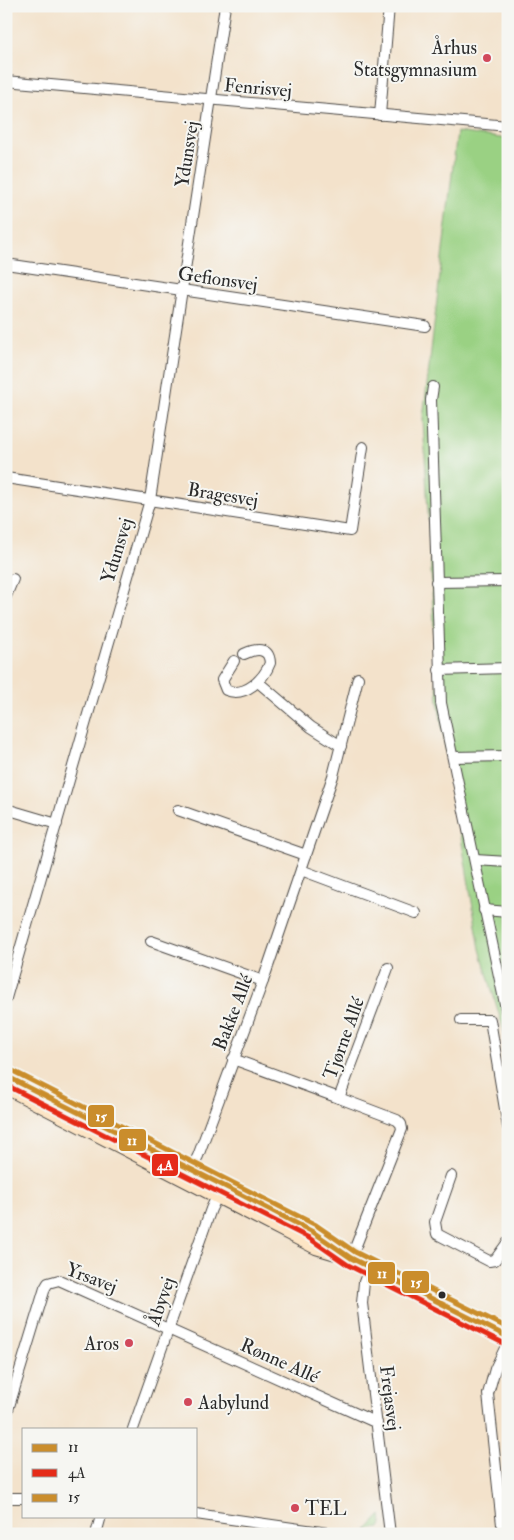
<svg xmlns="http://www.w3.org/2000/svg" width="514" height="1540" font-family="'IM FELL Double Pica',serif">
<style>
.green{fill:#9ad183;stroke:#627e57}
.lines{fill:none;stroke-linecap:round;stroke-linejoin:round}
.street-casing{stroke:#494643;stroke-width:12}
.secondary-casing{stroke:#494643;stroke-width:16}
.street{stroke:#fff;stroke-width:10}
.secondary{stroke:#fde5c5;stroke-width:14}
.bus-1-casing{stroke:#f6f6f2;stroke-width:9}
.bus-2-casing{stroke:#f6f6f2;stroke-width:9}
.bus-3-casing{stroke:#f6f6f2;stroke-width:9}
.bus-1{stroke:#ca8d2c;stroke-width:5}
.bus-2{stroke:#e52b18;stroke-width:5}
.bus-3{stroke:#ca8d2c;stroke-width:5}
.poi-dot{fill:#d1495b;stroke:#f6f6f2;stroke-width:2}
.bus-dot{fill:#2b2b2b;stroke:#f6f6f2;stroke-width:2}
.labels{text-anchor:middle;stroke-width:4;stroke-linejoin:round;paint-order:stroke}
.poi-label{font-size:19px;fill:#2b2b2b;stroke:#f6f6f2;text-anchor:end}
.street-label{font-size:19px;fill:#2b2b2b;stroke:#f6f6f2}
.line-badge{stroke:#f6f6f2;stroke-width:2}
.badge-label{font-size:14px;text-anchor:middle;font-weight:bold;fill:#fff}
</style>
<rect width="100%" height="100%" fill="#f6f6f2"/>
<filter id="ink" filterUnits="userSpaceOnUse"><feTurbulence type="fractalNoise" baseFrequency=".02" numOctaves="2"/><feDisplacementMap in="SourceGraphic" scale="10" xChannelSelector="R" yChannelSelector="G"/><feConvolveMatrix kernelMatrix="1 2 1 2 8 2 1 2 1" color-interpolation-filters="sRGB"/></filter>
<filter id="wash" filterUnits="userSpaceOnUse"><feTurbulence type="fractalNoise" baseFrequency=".0096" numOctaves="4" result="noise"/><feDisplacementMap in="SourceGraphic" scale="20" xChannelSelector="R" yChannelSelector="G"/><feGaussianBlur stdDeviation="1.12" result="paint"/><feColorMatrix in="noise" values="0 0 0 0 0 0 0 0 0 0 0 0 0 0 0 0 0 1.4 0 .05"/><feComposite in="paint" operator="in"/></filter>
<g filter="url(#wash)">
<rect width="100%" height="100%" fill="#f3e2cb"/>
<g class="green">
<path d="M457,132L508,139V1045L480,949L438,702L423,418Z"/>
<path d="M381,1515L382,1524L380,1528L367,1530Z"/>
</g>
</g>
<g filter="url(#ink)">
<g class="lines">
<defs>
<g id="street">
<path d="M6,81L508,126"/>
<path d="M380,115L389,6"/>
<path d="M6,264L425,326"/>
<path d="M433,387L431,400L441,703L508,1018"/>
<path d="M6,478L350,531L363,447"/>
<path d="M436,582L508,581"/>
<path d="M6,596L13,579"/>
<path d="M234,661L222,680L226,690C245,698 264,679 270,663C269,646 255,649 244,654"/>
<path d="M439,670L508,668"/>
<path d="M258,682L311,727L341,746"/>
<path d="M453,757L508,756"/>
<path d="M6,809L57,824"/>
<path d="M178,810L306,855"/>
<path d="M475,860L508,862"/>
<path d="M301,870L416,913"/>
<path d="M484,910L508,912"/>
<path d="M151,941L263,981"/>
<path d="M6,998L150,500L225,6"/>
<path d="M461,1020H490L508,1127"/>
<path d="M233,1059L339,1098L388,968"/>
<path d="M339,1098L397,1120L401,1124L402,1129L351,1258"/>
<path d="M188,1175L198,1156L263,981L333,776L358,678"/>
<path d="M451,1176L435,1222L437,1234L489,1261L495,1260L508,1242"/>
<path d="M370,1267L364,1282L362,1303L390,1534"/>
<path d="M6,1416L45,1288L48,1283L59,1280L377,1423"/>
<path d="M133,1429L211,1209L220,1190"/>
<path d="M6,1498H24"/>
<path d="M196,1514L335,1534"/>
<path d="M96,1534L101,1516"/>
<path d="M503,1534L488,1394L495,1369L508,1342"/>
</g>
<g id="secondary">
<path d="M6,1076L238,1193L313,1232L351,1258L508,1337"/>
<path d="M6,1087L316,1247L336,1253"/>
</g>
</defs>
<use href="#street" class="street-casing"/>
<use href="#secondary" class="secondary-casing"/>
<use href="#street" class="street"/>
<use href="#secondary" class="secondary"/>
<defs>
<path id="bus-1" d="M6,1076L238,1193L313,1232L351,1258L508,1337"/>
<path id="bus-2" d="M6,1085L309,1238L348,1265L505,1344"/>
<path id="bus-3" d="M9,1069L316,1225L355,1252L508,1328"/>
</defs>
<use href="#bus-1" class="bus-1-casing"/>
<use href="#bus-2" class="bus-2-casing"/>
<use href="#bus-3" class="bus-3-casing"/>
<use href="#bus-1" class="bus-1"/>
<use href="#bus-2" class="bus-2"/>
<use href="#bus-3" class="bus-3"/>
</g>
</g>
<g class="poi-dot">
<circle cx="487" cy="58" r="5"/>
<circle cx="129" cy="1343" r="5"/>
<circle cx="188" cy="1402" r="5"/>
<circle cx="295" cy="1508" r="5"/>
</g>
<circle class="bus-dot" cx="442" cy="1295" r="4.5"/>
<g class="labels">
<g class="poi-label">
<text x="477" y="54">Århus<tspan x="477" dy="22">Statsgymnasium</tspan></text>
<text x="119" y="1350">Aros</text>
<text x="198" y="1409" text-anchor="start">Aabylund</text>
<text x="305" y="1515" text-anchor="start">TEL</text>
</g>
<g class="street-label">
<text transform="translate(258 87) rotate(5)" y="7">Fenrisvej</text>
<text transform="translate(186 154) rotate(-81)" y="7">Ydunsvej</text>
<text transform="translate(218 278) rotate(8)" y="7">Gefionsvej</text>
<text transform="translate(223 494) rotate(9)" y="7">Bragesvej</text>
<text transform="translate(116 550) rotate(-73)" y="7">Ydunsvej</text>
<text transform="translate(232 1012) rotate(-69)" y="7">Bakke Allé</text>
<text transform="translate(343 1038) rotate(-70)" y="7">Tjørne Allé</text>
<text transform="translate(92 1277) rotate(21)" y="7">Yrsavej</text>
<text transform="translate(160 1301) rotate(-71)" y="7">Åbyvej</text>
<text transform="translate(280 1360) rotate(24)" y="7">Rønne Allé</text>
<text transform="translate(391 1398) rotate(83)" y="7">Frejasvej</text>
</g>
</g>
<g class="line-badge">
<rect x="87" y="1104" width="28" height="24" rx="5" fill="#ca8d2c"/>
<rect x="118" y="1128" width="29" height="24" rx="5" fill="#ca8d2c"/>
<rect x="151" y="1153" width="28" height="24" rx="5" fill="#e52b18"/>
<rect x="367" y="1261" width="29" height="24" rx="5" fill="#ca8d2c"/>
<rect x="401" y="1270" width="29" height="24" rx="5" fill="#ca8d2c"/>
</g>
<g class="badge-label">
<text x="101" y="1121">15</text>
<text x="132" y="1145">11</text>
<text x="165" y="1170">4A</text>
<text x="382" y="1278">11</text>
<text x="416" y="1287">15</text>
</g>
<rect width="514" height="1540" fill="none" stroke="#f6f6f2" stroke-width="25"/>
<rect x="22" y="1428" width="175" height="90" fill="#f6f6f2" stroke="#a5a5a2"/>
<rect x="32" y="1444" width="25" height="8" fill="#ca8d2c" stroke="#a5a5a2"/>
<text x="68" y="1452" font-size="15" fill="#2b2b2b">11</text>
<rect x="32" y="1469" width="25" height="8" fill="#e52b18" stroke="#a5a5a2"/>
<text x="68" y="1478" font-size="15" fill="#2b2b2b">4A</text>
<rect x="32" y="1494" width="25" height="8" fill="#ca8d2c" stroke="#a5a5a2"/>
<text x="68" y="1502" font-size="15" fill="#2b2b2b">15</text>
</svg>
